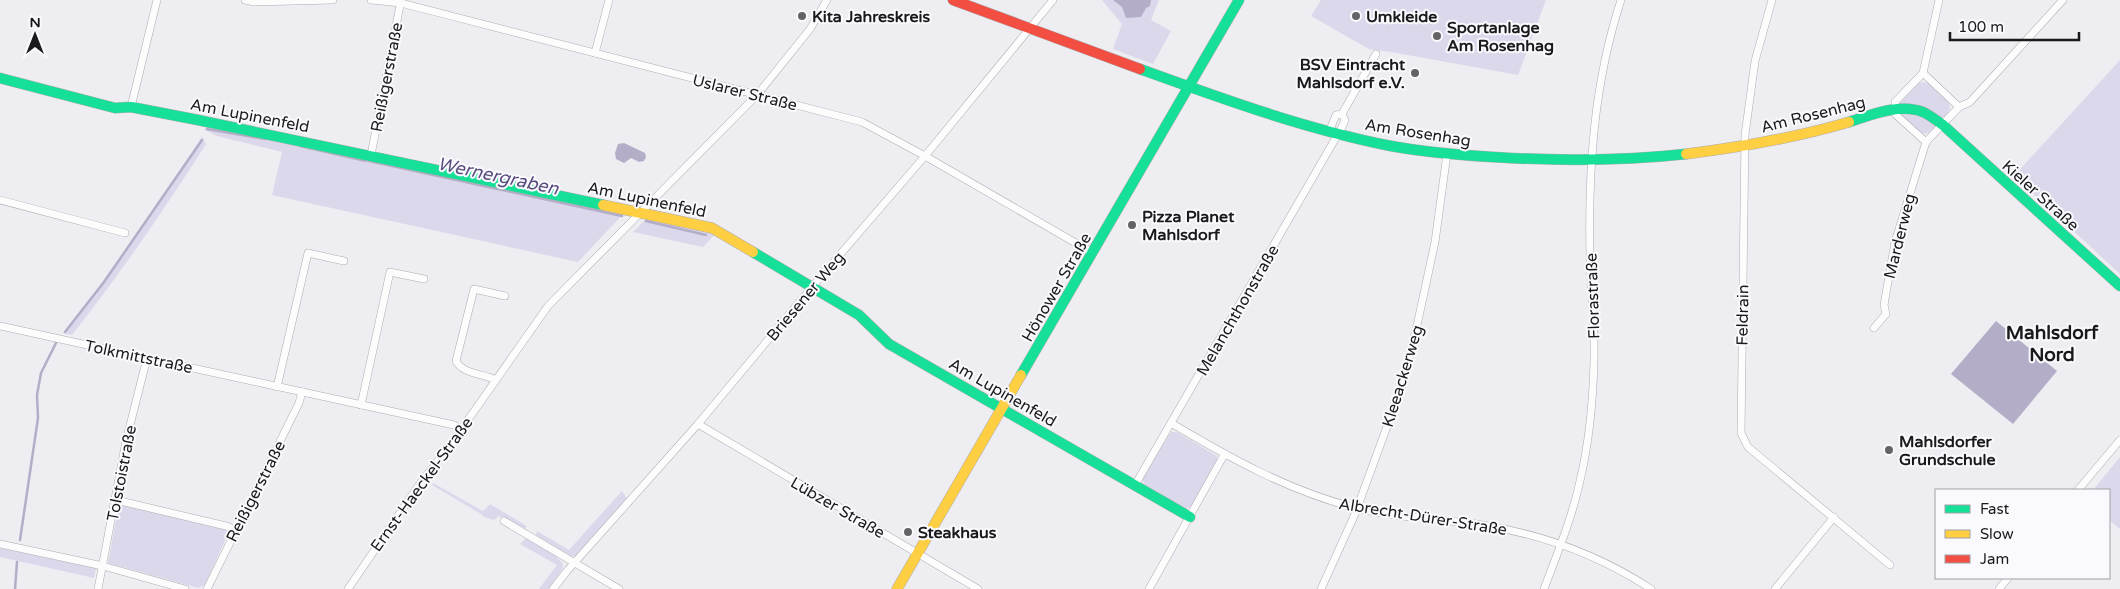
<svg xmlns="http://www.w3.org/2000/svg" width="2120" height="589" font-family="'Varela Round',sans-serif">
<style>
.green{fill:#dcd8ec}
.water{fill:#b3adc8}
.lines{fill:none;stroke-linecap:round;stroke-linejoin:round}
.stream{stroke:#b3adc8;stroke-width:2.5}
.street-casing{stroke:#adacaf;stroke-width:8}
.fast-casing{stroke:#adacaf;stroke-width:11}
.slow-casing{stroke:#adacaf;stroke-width:11}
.jam-casing{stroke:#adacaf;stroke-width:11}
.street{stroke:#fcfcfd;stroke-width:7}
.fast{stroke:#16e098;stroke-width:10}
.slow{stroke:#ffcf43;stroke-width:10}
.jam{stroke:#f24e42;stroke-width:10}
.poi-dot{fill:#646467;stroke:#faf9fe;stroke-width:2}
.labels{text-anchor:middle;stroke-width:4;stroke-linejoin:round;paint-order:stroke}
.poi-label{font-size:16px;font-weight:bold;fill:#1a1a1d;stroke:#faf9fe;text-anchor:start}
.street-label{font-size:16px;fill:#1a1a1d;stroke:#faf9fe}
.water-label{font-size:18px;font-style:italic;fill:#584b7d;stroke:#faf9fe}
.quarter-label{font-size:19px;font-weight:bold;fill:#1a1a1d;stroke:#faf9fe}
</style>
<rect width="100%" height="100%" fill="#eeedf1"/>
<g class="green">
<path d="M1102,0H1159L1151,20L1171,31L1153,64L1113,49L1122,24Z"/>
<path d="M1321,0H1546L1518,75L1391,52L1369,49L1311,16Z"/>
<path d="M2120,60V274L2014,176Z"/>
<path d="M1924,82C1933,85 1950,99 1950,109L1945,117H1941L1899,104L1918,83Z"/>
<path d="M1900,114L1924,117L1935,126L1929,133L1922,134Z"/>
<path d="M207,125L625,212L578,262L272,195L282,152L217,136L205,130Z"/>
<path d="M202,137L206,144C164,210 120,274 72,335L63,333L114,269Z"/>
<path d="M648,217L706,229L714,235L703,247L633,232Z"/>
<path d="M1171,432H1177L1217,456V461L1192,506L1185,509L1145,487L1142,478Z"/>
<path d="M2120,457V529L2109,520V490H2093Z"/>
<path d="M433,483L483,511L490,504L527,526L525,529L499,516L494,520L484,517L481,514L432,485Z"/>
<path d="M622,491L627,499L575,556H571L536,535L537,531L569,550Z"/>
<path d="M119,504L230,529L205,585L198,588L108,563Z"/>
<path d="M527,537L553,553L563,564L562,570L548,589H539L557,565L520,544Z"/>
<path d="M0,548L96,568L94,578L0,557Z"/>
</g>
<g class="water">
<path d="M1113,0H1151L1150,6L1146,8L1141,17L1126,18L1122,7Z"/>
<path d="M624,143L645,153L646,157L644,161L639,162L631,158L624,163L616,159L615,153L618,144Z"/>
<path d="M1996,321L2057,371L2013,424L1951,374Z"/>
</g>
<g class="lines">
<g class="stream">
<path d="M207,129L265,139"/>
<path d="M300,146L366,161"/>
<path d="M369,161L622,216"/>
<path d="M646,221L706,235"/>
<path d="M65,332L104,282L202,140"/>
<path d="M20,540L38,418L37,395L41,373L56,343"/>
<path d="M15,589L17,562"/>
</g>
<defs>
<g id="street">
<path d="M245,0L254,2L333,0"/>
<path d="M371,0L401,3L862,122L925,156L1093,253"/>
<path d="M1772,0L1755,61L1745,135L1741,433L1748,447L1890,565"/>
<path d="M595,53L609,0"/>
<path d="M1923,73L1959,107L1926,142L1896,115L1895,102Z"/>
<path d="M1923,73L1939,0"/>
<path d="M131,107L157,0"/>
<path d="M1959,107L1970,102L2063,0"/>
<path d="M1329,132L1336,115L1342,114L1376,54"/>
<path d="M1339,134L1345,120L1342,114"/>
<path d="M371,155L401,0"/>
<path d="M0,200L125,233"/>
<path d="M0,326L454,425L461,429"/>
<path d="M1874,328L1886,314L1884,305L1895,242L1926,142"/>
<path d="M496,380C482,373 464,375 456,361L474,289L505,296"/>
<path d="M277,387L308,253L344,261"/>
<path d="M361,405L390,272L424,279"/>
<path d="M1171,423C1230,458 1289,491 1356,508C1398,518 1441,519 1483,525C1545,535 1599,555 1651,589"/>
<path d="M698,424L978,589"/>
<path d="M1135,485L1338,134"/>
<path d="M2078,490L2120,440"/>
<path d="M116,500L226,526L235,529"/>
<path d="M504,521L619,589"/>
<path d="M0,544L103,566L185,589"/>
<path d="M98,589L126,441L147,358"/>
<path d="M207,589L299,403L302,392"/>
<path d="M348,589L419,485L451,444L548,306L757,95L810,29L827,0"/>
<path d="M553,589L567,571L698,424L812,287L925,156L1053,0"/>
<path d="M1149,589L1224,455"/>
<path d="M1321,589L1355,514L1403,383L1418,321L1435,242L1447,154"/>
<path d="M1544,589C1557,554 1572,518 1580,481C1589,443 1593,400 1594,361C1595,326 1591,290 1590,255C1588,168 1594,83 1621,0"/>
<path d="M1775,589L1834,517"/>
<path d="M1999,589L2008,578"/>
</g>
<g id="fast">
<path d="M1140,69C1223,99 1305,129 1391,146C1424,152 1459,155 1493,157C1557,161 1622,161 1686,154"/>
<path d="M0,78L115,108L131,107L198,120L603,205"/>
<path d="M1849,122C1871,115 1899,103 1923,112C1930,115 1937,121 1943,125L2120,286"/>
<path d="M753,252L859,315L889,344L1190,517"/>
<path d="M1021,375L1239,0"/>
</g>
<g id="slow">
<path d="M1686,154C1742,147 1795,138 1849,122"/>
<path d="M603,205L712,228L753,252"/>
<path d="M897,589L1021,375"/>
</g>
<path id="jam" d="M953,0L1140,69"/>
</defs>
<use href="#street" class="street-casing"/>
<use href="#fast" class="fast-casing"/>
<use href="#slow" class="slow-casing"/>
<use href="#jam" class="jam-casing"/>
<use href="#street" class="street"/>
<use href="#fast" class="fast"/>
<use href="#slow" class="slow"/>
<use href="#jam" class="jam"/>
</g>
<g class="poi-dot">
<circle cx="802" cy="16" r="5"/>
<circle cx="1356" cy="16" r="5"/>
<circle cx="1437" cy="36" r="5"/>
<circle cx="1415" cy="73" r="5"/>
<circle cx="1132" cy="225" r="5"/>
<circle cx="1889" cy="450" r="5"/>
<circle cx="908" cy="532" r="5"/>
</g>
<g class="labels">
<g class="poi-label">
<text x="812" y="22">Kita Jahreskreis</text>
<text x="1366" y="22">Umkleide</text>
<text x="1447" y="33">Sportanlage<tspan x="1447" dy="18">Am Rosenhag</tspan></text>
<text x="1405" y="70" text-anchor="end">BSV Eintracht<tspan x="1405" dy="18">Mahlsdorf e.V.</tspan></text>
<text x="1142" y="222">Pizza Planet<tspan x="1142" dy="18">Mahlsdorf</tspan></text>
<text x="1899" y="447">Mahlsdorfer<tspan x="1899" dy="18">Grundschule</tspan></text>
<text x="918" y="538">Steakhaus</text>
</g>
<g class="street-label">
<text transform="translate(386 77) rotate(-79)" y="6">Reißigerstraße</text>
<text transform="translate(745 92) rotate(14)" y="6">Uslarer Straße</text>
<text transform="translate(1813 114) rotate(-14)" y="6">Am Rosenhag</text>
<text transform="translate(250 115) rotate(11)" y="6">Am Lupinenfeld</text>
<text transform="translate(1418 132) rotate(9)" y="6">Am Rosenhag</text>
<text transform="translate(2041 195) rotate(42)" y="6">Kieler Straße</text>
<text transform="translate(647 199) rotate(12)" y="6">Am Lupinenfeld</text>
<text transform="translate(1899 236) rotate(-76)" y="6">Marderweg</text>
<text transform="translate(1056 287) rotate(-60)" y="6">Hönower Straße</text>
<text transform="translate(805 296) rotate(-50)" y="6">Briesener Weg</text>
<text transform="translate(1592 296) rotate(-92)" y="6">Florastraße</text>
<text transform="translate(1237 310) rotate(-60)" y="6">Melanchthonstraße</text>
<text transform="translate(1742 315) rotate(-89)" y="6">Feldrain</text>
<text transform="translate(139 356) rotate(12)" y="6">Tolkmittstraße</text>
<text transform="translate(1402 376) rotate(-73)" y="6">Kleeackerweg</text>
<text transform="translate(1003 392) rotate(30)" y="6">Am Lupinenfeld</text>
<text transform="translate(121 473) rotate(-79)" y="6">Tolstoistraße</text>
<text transform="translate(421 484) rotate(-54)" y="6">Ernst-Haeckel-Straße</text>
<text transform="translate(255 491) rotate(-63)" y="6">Reißigerstraße</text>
<text transform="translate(838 507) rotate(30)" y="6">Lübzer Straße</text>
<text transform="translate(1423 516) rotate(9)" y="6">Albrecht-Dürer-Straße</text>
</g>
<g class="water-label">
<text transform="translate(498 176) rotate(12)" y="6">Wernergraben</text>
</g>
<g class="quarter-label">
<text x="2052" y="339">Mahlsdorf<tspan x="2052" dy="22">Nord</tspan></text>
</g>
</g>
<rect x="1935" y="489" width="175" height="90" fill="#faf9fe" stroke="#a0a0a4"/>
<rect x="1945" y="505" width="25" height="8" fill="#16e098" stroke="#a0a0a4"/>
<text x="1980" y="514" font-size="15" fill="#1a1a1d">Fast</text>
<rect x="1945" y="530" width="25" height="8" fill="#ffcf43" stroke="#a0a0a4"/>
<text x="1980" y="539" font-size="15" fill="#1a1a1d">Slow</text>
<rect x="1945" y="555" width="25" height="8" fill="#f24e42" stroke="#a0a0a4"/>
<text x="1980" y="564" font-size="15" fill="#1a1a1d">Jam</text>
<g transform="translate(35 35)" stroke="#faf9fe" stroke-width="4" paint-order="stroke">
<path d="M0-4L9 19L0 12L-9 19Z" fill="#1a1a1d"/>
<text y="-8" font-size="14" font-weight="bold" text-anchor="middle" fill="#1a1a1d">N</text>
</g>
<path d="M1950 32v8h129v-8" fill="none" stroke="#1a1a1d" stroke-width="2.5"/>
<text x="1958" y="32" font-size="15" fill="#1a1a1d" stroke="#faf9fe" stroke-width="4" paint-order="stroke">100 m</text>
</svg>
